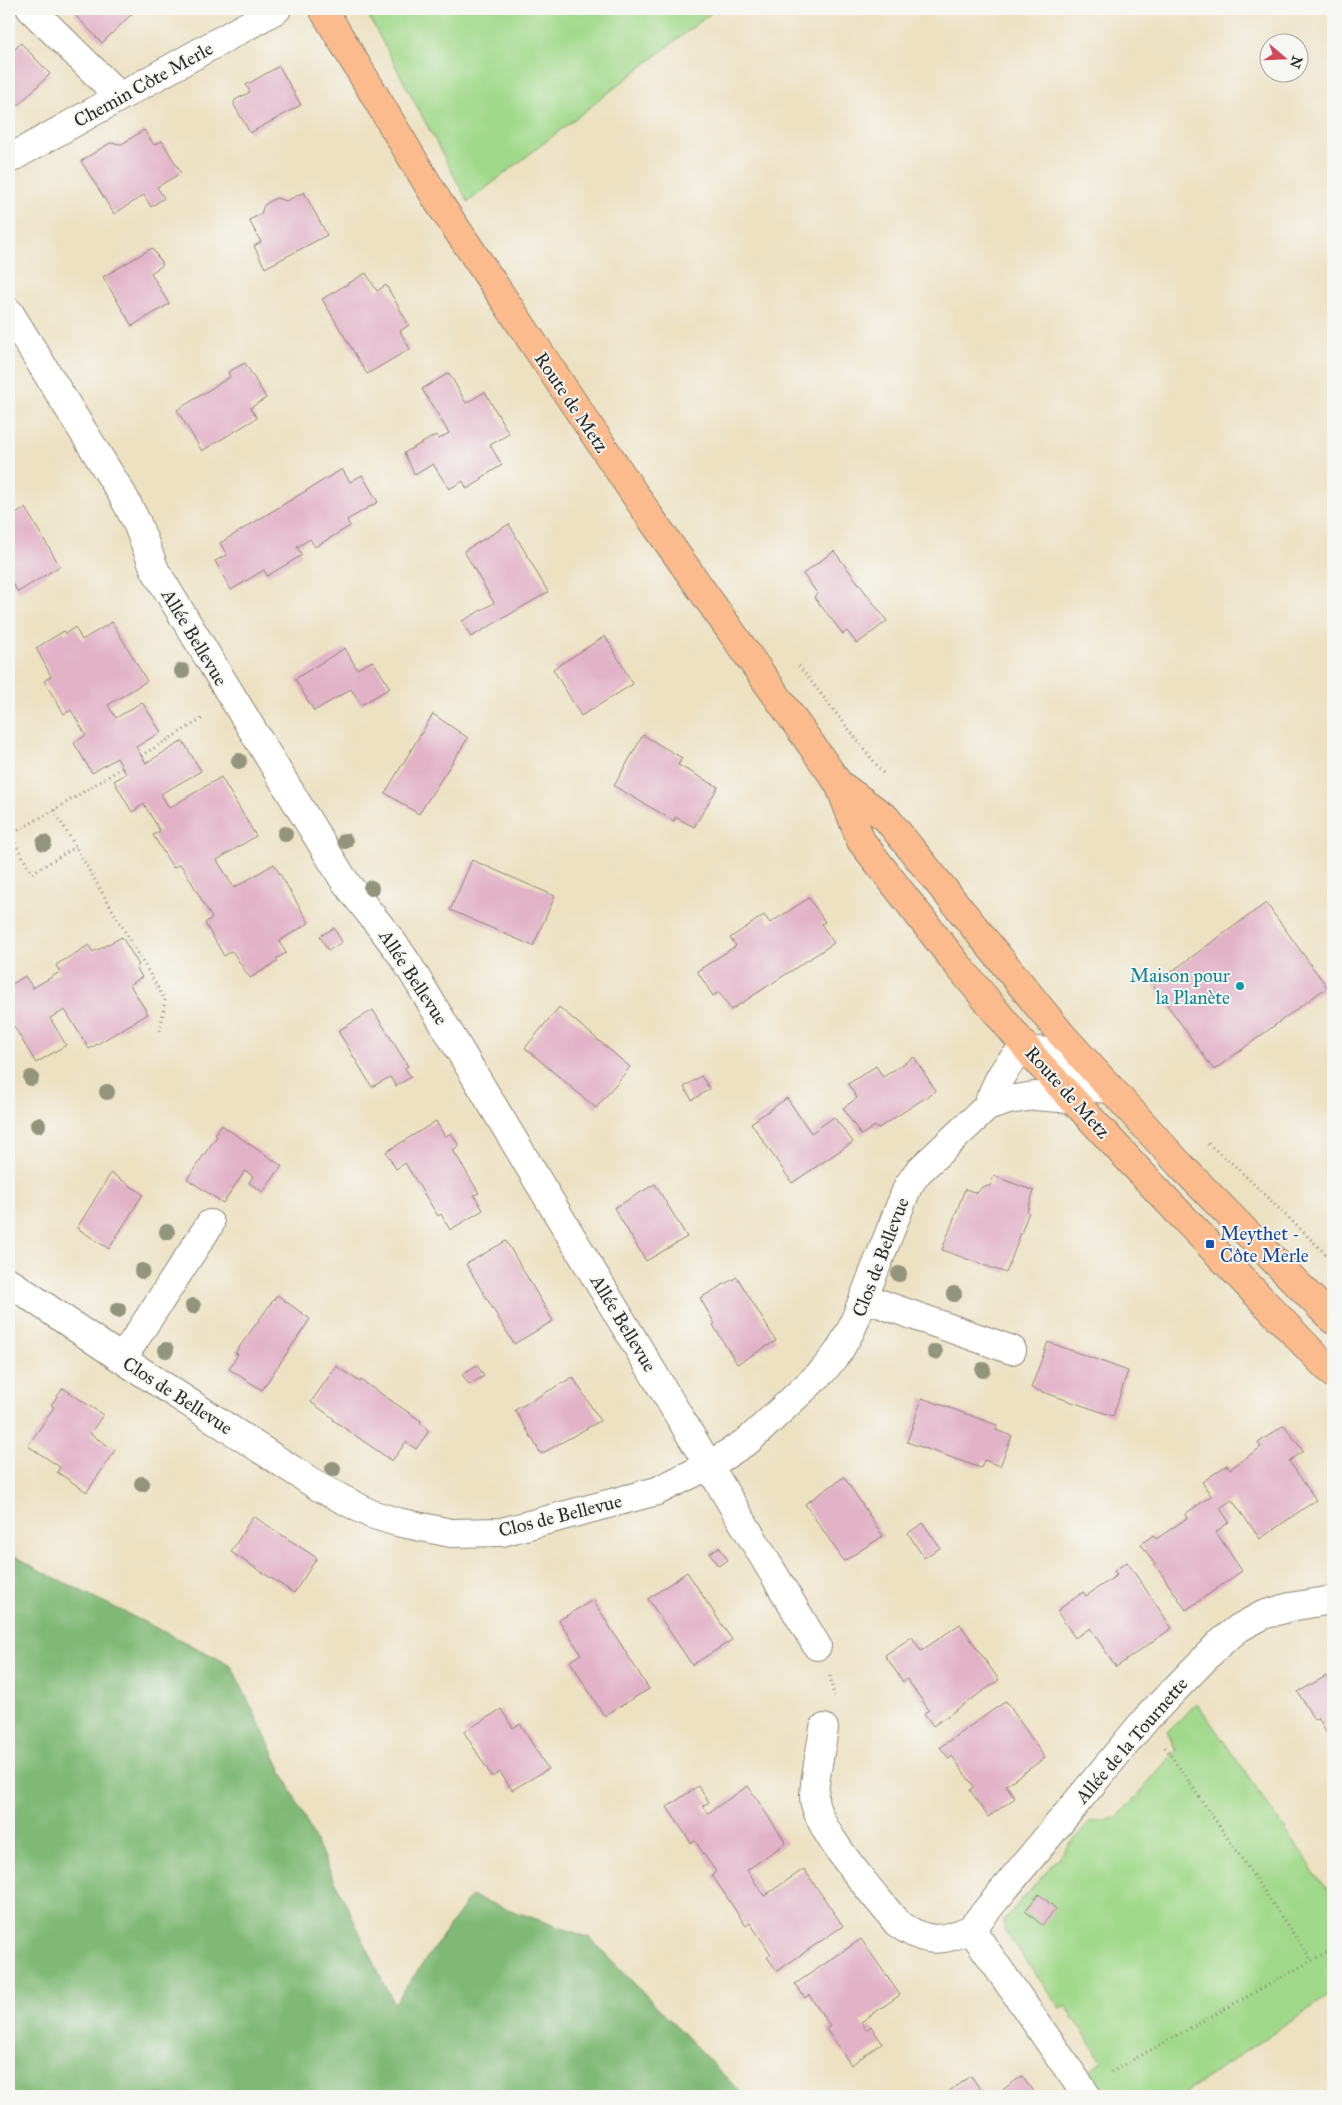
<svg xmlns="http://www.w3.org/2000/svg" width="1342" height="2105" font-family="'IM FELL Great Primer',serif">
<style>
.green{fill:#a1d98a;stroke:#66825a}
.forest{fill:#80b976;stroke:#567250}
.building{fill:#e2b2c7}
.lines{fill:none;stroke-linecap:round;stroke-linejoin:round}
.minor-casing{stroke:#8c8676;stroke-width:30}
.major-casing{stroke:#8c8676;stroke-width:30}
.path{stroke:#8c8676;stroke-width:3;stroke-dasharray:1 4;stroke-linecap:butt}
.minor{stroke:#fff;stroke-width:28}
.major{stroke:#fbbb8d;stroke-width:28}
.tree{fill:#92957c}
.culture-dot{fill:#0f9aa8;stroke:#f6f6f2;stroke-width:2}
.transit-dot{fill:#1a4fb4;stroke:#f6f6f2;stroke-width:2}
.labels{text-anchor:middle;stroke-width:4;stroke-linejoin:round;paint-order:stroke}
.street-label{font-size:19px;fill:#2b2b2b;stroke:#f6f6f2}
.culture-label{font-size:19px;fill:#0d838f;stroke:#f6f6f2;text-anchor:end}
.transit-label{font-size:19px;fill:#164399;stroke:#f6f6f2;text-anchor:start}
</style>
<rect width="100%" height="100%" fill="#f6f6f2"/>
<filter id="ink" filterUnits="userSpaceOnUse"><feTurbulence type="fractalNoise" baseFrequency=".02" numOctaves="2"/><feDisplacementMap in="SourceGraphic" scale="10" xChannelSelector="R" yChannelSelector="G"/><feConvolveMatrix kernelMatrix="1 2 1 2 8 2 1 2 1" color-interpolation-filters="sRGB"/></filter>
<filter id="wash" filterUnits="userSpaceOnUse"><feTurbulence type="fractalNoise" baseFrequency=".0096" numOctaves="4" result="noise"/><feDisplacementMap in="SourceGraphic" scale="20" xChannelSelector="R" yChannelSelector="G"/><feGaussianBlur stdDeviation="1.12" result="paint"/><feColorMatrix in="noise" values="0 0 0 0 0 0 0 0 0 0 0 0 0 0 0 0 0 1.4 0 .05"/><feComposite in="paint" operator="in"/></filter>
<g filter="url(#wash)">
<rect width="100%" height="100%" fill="#ede1c2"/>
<g class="green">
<path d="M365,9H716L468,202Z"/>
<path d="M1197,1703L1333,1898V1993L1180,2096H1108L1087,2071L1102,2061L1066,2006L1060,2008L1004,1930V1920L1090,1822L1117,1818L1176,1750L1167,1732Z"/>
</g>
<path class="forest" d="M9,1552L37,1569L231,1665L394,2004L471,1896L590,1938L744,2096H9Z"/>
<g id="blocks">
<g class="building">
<path d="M79,9H137L102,43L74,14Z"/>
<path d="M21,43L50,74L9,114V55Z"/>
<path d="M279,66L301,105L250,133L234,105L235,100L250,92L246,85Z"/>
<path d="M144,130L154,145L162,141L181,173L157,187L164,198L151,207L144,195L114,214L81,161L110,143L122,144Z"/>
<path d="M304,192L327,235L265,268L254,246L261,242L249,220L261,214L264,205L276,198L286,201Z"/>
<path d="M152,248L163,265L151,273L169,304L132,326L103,277Z"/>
<path d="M366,273L377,291L386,285L409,325L400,331L410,349L367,374L322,299Z"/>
<path d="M245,363L266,398L250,408L257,418L202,451L177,410L230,377L228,372Z"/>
<path d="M449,373L466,403L485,392L509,434L490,445L502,465L481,478L482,480L467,489L463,481L449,489L433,464L415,475L404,453L436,435L439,439L449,433L422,389Z"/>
<path d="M342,469L350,482L362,475L378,502L347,520L350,526L315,547L310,539L297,547L302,555L267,576L264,570L231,590L215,561L227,555L220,543Z"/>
<path d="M25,508L60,566L18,592L9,578V519Z"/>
<path d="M509,524L548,592L471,637L462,621L494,603L464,551Z"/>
<path d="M834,551L887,621L857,644L847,631L843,634L814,597L817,593L803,574Z"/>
<path d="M112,622L147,681L108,705L116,718L142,702L161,732L136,747L146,763L183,741L201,771L161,794L169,808L221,777L256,836L217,860L234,888L274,864L309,923L279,941L286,953L276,959L278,961L250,978L232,951L224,956L205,923L212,918L188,876L180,864L173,868L153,835L160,831L144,804L132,812L114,781L126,774L117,758L92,773L74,743L86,735L71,710L64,714L44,681L51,676L36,648L64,631L65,634L75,627L82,640Z"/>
<path d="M605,636L633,684L581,716L553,669Z"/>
<path d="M345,648L357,669L373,661L390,688L361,705L351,689L314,711L295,679Z"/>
<path d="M433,714L468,738L419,814L385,793Z"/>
<path d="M643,735L682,758L678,765L718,787L694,827L675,817L674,821L614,786Z"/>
<path d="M472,860L555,896L533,946L450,910Z"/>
<path d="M809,898L825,922L821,924L834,943L731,1010L719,992L713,996L697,971L736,946L730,938L764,915L770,923Z"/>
<path d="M1266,903L1327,987L1214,1070L1153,985Z"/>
<path d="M334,928L342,942L328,951L320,936Z"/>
<path d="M122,937L139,965L136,967L142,977L130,985L148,1014L89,1049L65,1010L50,1018L66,1045L36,1063L12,1023L9,1025V986L25,976L33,988L60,972L56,965L89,945L93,952Z"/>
<path d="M559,1007L630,1067L596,1108L525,1048Z"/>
<path d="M373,1010L408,1066L405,1068L411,1077L396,1086L390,1077L372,1087L338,1031Z"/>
<path d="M914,1057L936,1091L877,1129L875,1126L861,1135L843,1108L857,1098L848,1084L876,1066L883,1077Z"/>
<path d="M701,1076L710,1089L692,1100L684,1087Z"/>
<path d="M787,1098L811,1133L834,1117L853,1142L792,1183L751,1123Z"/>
<path d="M436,1121L445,1137L451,1133L459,1146L453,1150L479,1193L474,1195L483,1210L450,1230L441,1214L438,1216L405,1163L396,1169L386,1152Z"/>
<path d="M221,1125L282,1166L263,1192L249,1183L253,1176L245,1171L223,1203L187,1179L217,1136L215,1134Z"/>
<path d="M111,1173L143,1194L109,1249L77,1228Z"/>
<path d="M994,1176L1034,1191L1027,1211L1029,1212L1006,1273L942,1250L965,1189L977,1193L982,1187L990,1186Z"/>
<path d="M655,1184L687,1237L646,1261L614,1208Z"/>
<path d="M506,1241L553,1321L514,1344L466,1264Z"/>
<path d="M737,1277L776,1341L737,1364L713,1325L715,1324L700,1298Z"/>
<path d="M277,1295L310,1319L262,1390L229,1369L238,1354L235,1353Z"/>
<path d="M1048,1342L1128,1371L1113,1416L1031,1388Z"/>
<path d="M477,1365L484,1376L469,1385L462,1374Z"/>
<path d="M336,1366L360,1382L361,1380L421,1421L420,1423L429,1431L416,1449L406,1442L392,1461L333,1420L334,1419L311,1402Z"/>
<path d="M573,1377L600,1421L541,1454L515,1410Z"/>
<path d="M63,1388L103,1415L90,1434L115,1450L87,1492L57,1472L60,1467L28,1446L54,1407L51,1405Z"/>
<path d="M922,1398L997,1425L996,1430L1012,1436L1000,1466L984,1460L981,1468L907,1442Z"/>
<path d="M1284,1425L1303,1451L1289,1461L1316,1500L1260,1539L1232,1500L1220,1508L1229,1522L1216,1532L1242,1571L1186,1610L1141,1544L1153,1535L1156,1539L1187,1518L1185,1514L1211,1496L1202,1482L1227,1465L1230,1469L1261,1447L1258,1443Z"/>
<path d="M844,1477L883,1536L844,1561L805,1504Z"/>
<path d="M253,1516L317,1558L294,1593L231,1552Z"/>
<path d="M923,1523L940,1548L924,1558L908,1533Z"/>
<path d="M719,1547L728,1560L718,1566L710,1553Z"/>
<path d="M1127,1562L1172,1628L1116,1667L1090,1628L1075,1638L1057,1611L1083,1592L1086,1596L1117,1575L1114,1571Z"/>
<path d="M687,1572L732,1640L692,1665L648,1599Z"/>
<path d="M593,1600L649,1689L604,1716L570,1661L581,1654L559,1620Z"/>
<path d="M960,1624L999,1680L933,1726L924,1713L929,1710L907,1679L903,1682L885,1655L912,1637L921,1651Z"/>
<path d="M1326,1676L1333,1689V1745L1318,1717L1314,1720L1298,1692Z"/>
<path d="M1006,1701L1045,1758L1006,1785L1015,1798L988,1817L970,1790L974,1787L952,1756L949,1759L940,1747Z"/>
<path d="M501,1709L513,1728L520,1724L548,1769L512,1790L500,1772L492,1777L464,1732Z"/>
<path d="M698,1786L709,1802L703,1806L708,1813L748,1786L786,1843L747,1870L764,1896L804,1869L843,1926L777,1971L767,1957L771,1954L750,1923L746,1926L712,1875L716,1872L695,1841L691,1843L667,1807Z"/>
<path d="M1039,1894L1056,1909L1042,1925L1025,1911Z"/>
<path d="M861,1939L900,1995L861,2022L866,2030L871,2026L882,2043L851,2065L826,2029L830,2026L809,1995L805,1998L795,1984Z"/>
<path d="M971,2076L982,2092L977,2096H942Z"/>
<path d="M1022,2076L1036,2096H994Z"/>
</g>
</g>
</g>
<g filter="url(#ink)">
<use href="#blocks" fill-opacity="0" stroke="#8c8676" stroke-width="1"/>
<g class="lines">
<defs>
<g id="minor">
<path d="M31,9L119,96"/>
<path d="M9,159L277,9"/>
<path d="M9,312L122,494L137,523L155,570L342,877C363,907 389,934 409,966L817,1646"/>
<path d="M987,1107C994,1089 1008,1052 1031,1051C1039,1050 1047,1053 1055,1054L1084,1087L1111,1089"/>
<path d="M9,1282L122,1359L319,1487L371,1514L397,1522L451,1533L502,1532L657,1491L710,1465L749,1440L823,1371L839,1351L851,1330L908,1186L918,1172L987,1107L1009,1100L1034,1096L1073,1099"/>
<path d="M864,1298L1012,1350"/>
<path d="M122,1359L210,1224"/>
<path d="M824,1728C821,1750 815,1774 814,1796C814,1829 876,1896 897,1923C925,1943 941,1943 971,1929L1146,1719L1219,1644L1239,1628L1263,1615L1290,1607L1326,1601L1333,1603"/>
<path d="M971,1929L1087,2096"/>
</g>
<g id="major">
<path d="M323,9L439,203L489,277L650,517L839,784L861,841L956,963L1037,1061L1157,1190L1333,1374"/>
<path d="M839,784L886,818L1061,1034L1182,1167L1333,1320"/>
</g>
</defs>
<use href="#minor" class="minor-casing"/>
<use href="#major" class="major-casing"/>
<g class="path">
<path d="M799,666L883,773"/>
<path d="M141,756L205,717"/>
<path d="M122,768L54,810L165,1000L160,1031"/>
<path d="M54,810L10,835L32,873L76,847"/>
<path d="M1208,1144L1233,1164L1333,1261"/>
<path d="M830,1676L834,1696"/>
<path d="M1165,1747L1312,1961"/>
<path d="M1111,2072L1333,1949"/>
</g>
<use href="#minor" class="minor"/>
<use href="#major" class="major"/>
</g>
<g class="tree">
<circle cx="182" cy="671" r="8"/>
<circle cx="239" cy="761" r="8"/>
<circle cx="285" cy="834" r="8"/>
<circle cx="345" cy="841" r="8"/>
<circle cx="44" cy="843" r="8"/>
<circle cx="371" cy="888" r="8"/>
<circle cx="31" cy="1078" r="8"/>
<circle cx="107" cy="1092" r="8"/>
<circle cx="38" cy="1125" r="8"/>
<circle cx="167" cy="1232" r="8"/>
<circle cx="142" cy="1271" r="8"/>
<circle cx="899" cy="1274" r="8"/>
<circle cx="954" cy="1294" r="8"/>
<circle cx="193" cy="1306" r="8"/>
<circle cx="118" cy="1310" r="8"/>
<circle cx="166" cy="1350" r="8"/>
<circle cx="935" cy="1352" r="8"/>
<circle cx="983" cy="1370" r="8"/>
<circle cx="333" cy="1469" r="8"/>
<circle cx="142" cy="1484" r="8"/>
</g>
</g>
<circle class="culture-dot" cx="1240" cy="986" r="5"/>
<rect class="transit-dot" x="1205" y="1239" width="10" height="10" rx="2.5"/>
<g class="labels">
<g class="street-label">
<text transform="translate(143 84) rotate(-29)" y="7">Chemin Côte Merle</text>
<text transform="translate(572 402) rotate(56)" y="7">Route de Metz</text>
<text transform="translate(195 637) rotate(59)" y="7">Allée Bellevue</text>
<text transform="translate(414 977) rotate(57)" y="7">Allée Bellevue</text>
<text transform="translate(1068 1092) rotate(48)" y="7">Route de Metz</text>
<text transform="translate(880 1257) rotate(-69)" y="7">Clos de Bellevue</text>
<text transform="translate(624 1323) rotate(59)" y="7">Allée Bellevue</text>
<text transform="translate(178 1395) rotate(33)" y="7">Clos de Bellevue</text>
<text transform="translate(560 1515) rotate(-14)" y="7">Clos de Bellevue</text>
<text transform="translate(1131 1740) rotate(-49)" y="7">Allée de la Tournette</text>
</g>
<g class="culture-label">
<text x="1230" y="982">Maison pour<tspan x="1230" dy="22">la Planète</tspan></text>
</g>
<g class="transit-label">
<text x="1220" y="1240">Meythet -<tspan x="1220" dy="22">Côte Merle</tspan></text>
</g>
</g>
<rect width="1342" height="2105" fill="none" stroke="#f6f6f2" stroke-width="30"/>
<g transform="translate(1284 58) rotate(109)"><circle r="24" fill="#f6f6f2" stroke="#a5a5a2"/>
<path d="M0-4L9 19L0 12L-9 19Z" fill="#d1495b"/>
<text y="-8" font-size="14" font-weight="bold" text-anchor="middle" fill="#2b2b2b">N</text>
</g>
</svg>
